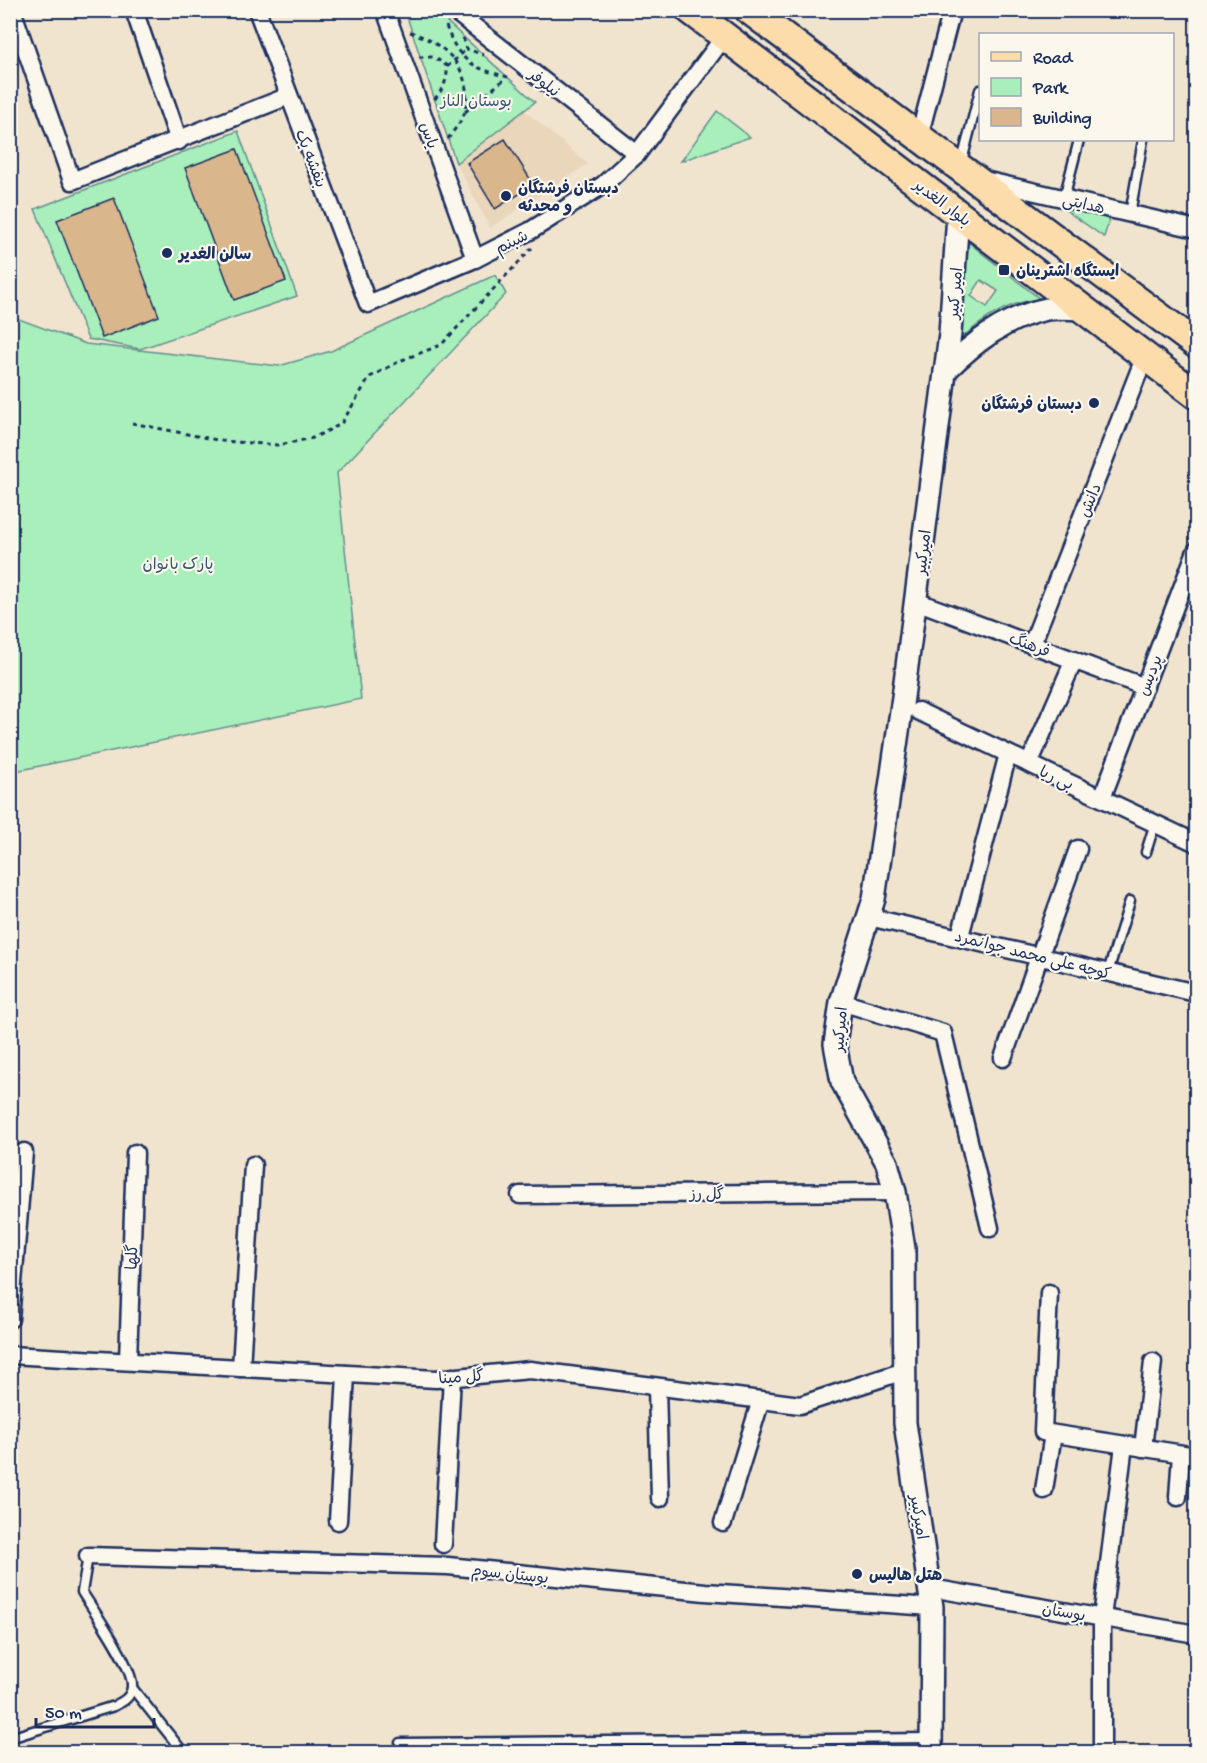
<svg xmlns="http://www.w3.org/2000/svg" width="1207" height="1763" font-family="'Gochi Hand','Playpen Sans Arabic',sans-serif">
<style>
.built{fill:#ead6bb}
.green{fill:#a8efbc;stroke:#628f8d;stroke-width:1.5;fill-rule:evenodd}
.building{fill:#dab68c;stroke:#1b2f5e;stroke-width:1.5}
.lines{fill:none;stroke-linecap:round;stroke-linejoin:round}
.service-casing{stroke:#1b2f5e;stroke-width:13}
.minor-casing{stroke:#1b2f5e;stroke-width:21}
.tertiary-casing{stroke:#1b2f5e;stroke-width:26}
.primary-casing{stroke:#1b2f5e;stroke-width:32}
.path{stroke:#1b2f5e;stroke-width:3;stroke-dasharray:4.5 4.5;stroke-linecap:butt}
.service{stroke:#fbf7ec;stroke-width:8}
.minor{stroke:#fbf7ec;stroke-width:16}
.tertiary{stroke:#fbf7ec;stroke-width:21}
.primary{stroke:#fddcac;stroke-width:27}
.poi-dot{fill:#1b2f5e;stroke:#fbf7ec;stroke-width:2}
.labels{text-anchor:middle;stroke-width:4.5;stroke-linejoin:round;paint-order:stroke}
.street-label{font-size:16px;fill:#1b2f5e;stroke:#fbf7ec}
.park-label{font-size:16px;fill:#375571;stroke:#fbf7ec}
.poi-label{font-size:16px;font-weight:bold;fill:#1b2f5e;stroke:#fbf7ec;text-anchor:start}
</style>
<rect width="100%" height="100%" fill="#f1e4cf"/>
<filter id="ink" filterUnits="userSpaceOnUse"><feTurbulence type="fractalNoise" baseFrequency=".0167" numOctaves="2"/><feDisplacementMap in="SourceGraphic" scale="12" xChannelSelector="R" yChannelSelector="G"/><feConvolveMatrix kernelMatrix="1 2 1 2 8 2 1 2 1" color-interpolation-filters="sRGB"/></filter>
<g filter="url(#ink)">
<path class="built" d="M524,110L588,164L490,228L456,163Z"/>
<g class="green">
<path d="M405,11H435L535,102L456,163Z"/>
<path d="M717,111L750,137L681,161Z"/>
<path d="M238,131L297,296L140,349L88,339L35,209Z"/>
<path d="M1067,205L1111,214L1104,237L1064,209Z"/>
<path d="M968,242L1040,299C1006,302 982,320 957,342ZM981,280L998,291L987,307L971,296Z"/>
<path d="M495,275L506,294L337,473L361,699L11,772V316L86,344L279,366L331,351Z"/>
</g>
<g class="building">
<path d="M505,139L534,185L495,209L467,163Z"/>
<path d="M237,149L286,281L234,300L185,168Z"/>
<path d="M114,198L159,316L102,338L57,220Z"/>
</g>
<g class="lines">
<defs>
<g id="service">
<path d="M961,165L980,90"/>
<path d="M1064,198L1079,140"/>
<path d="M1130,214L1143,140"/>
<path d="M1146,852L1155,823"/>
<path d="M1108,972L1130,901"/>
<path d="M133,1689L183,1752"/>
<path d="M10,1738L114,1706C122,1702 131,1698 132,1687C134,1668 94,1611 82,1592L88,1556"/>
<path d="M400,1743L931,1738"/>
</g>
<g id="minor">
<path d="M12,10L72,181L289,96"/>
<path d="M134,10L179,141"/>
<path d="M257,10L368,304L475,259L530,231L603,185L637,154L724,37"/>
<path d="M385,10L475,259"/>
<path d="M453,10L637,154"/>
<path d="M919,137L952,10"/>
<path d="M984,180L1196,229"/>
<path d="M916,601L1145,687"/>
<path d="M1032,644L1145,356"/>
<path d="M918,711L1196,843"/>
<path d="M1029,764L1074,660"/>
<path d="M1102,798L1196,551"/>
<path d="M869,917L1196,993"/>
<path d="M960,936L1008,754"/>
<path d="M841,1002L943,1033L990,1228"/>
<path d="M1003,1058L1078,849"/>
<path d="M520,1195L895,1192"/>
<path d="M1049,1293L1043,1432L1196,1456"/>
<path d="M10,1319L24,1152"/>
<path d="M10,1355L436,1379L530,1370L800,1405L904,1371"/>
<path d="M128,1361L135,1153"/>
<path d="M241,1368L253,1165"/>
<path d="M657,1387L660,1498"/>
<path d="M1143,1448L1153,1362"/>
<path d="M1044,1490L1053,1434"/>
<path d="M1178,1497L1181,1454"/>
<path d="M338,1521L346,1374"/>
<path d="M723,1523L761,1400"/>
<path d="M443,1544L452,1377"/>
<path d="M88,1556L448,1566L705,1592L932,1607"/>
<path d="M931,1588L1196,1634"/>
<path d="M1102,1752V1618L1124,1445"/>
</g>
<g id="tertiary">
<path d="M945,371C973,343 1006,317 1047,309C1058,307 1072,309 1084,309"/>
<path d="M931,1752L932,1607L905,1423L904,1249L895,1192L887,1163L842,1082L835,1044L841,1002L874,899L903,697L950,334L958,214"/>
</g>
<g id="primary">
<path d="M690,10L1196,395"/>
<path d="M749,10L1196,344"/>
</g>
</defs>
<use href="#service" class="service-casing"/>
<use href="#minor" class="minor-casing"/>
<use href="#tertiary" class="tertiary-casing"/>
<use href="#primary" class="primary-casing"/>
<g class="path">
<path d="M446,26C459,62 473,68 508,77"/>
<path d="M410,32C447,44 473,70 465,111C463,120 453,131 448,139"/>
<path d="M463,38L467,49L484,55"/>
<path d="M419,57H434L447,66C448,80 443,89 434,100"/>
<path d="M447,67L467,49"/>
<path d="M465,112L507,77"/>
<path d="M132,423L222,441L279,445L313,438L341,424L370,377L402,360L441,345L532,248"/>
</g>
<use href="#service" class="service"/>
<use href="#minor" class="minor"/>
<use href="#tertiary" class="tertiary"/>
<use href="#primary" class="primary"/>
</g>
</g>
<g class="poi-dot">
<circle cx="506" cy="196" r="6"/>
<circle cx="167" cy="253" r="6"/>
<rect x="998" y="264" width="12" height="12" rx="3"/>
<circle cx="1094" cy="403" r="6"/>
<circle cx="857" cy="1574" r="6"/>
</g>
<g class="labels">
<g class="street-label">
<text transform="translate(545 82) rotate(38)" y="6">نیلوفر</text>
<text transform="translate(430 135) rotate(71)" y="6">یاس</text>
<text transform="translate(312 158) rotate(69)" y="6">بنفشه یک</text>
<text transform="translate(943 202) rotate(37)" y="6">بلوار الغدیر</text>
<text transform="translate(1084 203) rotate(13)" y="6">هدایتی</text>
<text transform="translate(511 241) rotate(-27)" y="6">شبنم</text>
<text transform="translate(954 293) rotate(-85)" y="6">امیر کبیر</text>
<text transform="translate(1089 500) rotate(-68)" y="6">دانش</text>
<text transform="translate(922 552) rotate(-83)" y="6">امیرکبیر</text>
<text transform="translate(1030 644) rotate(21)" y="6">فرهنگ</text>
<text transform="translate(1149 675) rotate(-69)" y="6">پردیس</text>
<text transform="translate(1057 777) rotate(25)" y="6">بی ریا</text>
<text transform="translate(1033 954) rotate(14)" y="6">کوچه علی محمد جوانمرد</text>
<text transform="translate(839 1029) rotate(-85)" y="6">امیرکبیر</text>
<text x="707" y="1199">گل رز</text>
<text transform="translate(131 1257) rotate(-88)" y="6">گلها</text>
<text transform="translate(461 1376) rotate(-4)" y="6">گل مینا</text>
<text transform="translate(920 1517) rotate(81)" y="6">امیرکبیر</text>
<text transform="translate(510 1573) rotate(6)" y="6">بوستان سوم</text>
<text transform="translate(1064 1611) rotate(10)" y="6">بوستان</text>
</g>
<g class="park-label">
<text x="476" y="106">بوستان الناز</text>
<text x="178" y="569">پارک بانوان</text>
</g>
<g class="poi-label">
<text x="518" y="193">دبستان فرشتگان<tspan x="518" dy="18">و محدثه</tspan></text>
<text x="179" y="259">سالن الغدیر</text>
<text x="1016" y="276">ایستگاه اشترینان</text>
<text x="1082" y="409" text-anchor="end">دبستان فرشتگان</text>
<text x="869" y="1580">هتل هالیس</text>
</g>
</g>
<rect width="1207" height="1763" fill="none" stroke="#fbf7ec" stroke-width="36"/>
<rect x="18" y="18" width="1171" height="1727" fill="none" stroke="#1b2f5e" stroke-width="2" filter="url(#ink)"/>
<rect x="979" y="33" width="195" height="108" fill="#fbf7ec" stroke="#a1a7b3" stroke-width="1.5"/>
<rect x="991" y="52" width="30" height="9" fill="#fddcac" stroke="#a1a7b3" stroke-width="1.5"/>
<text x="1033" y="63" font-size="18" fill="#1b2f5e">Road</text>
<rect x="991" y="78" width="30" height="18" fill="#a8efbc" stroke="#a1a7b3" stroke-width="1.5"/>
<text x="1033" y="93" font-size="18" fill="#1b2f5e">Park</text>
<rect x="991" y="108" width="30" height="18" fill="#dab68c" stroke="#a1a7b3" stroke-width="1.5"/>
<text x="1033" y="123" font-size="18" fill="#1b2f5e">Building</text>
<path d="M36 1718v9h118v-9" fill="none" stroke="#1b2f5e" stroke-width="3"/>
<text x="45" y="1718" font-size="18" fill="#1b2f5e" stroke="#fbf7ec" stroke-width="4.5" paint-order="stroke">50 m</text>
</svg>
